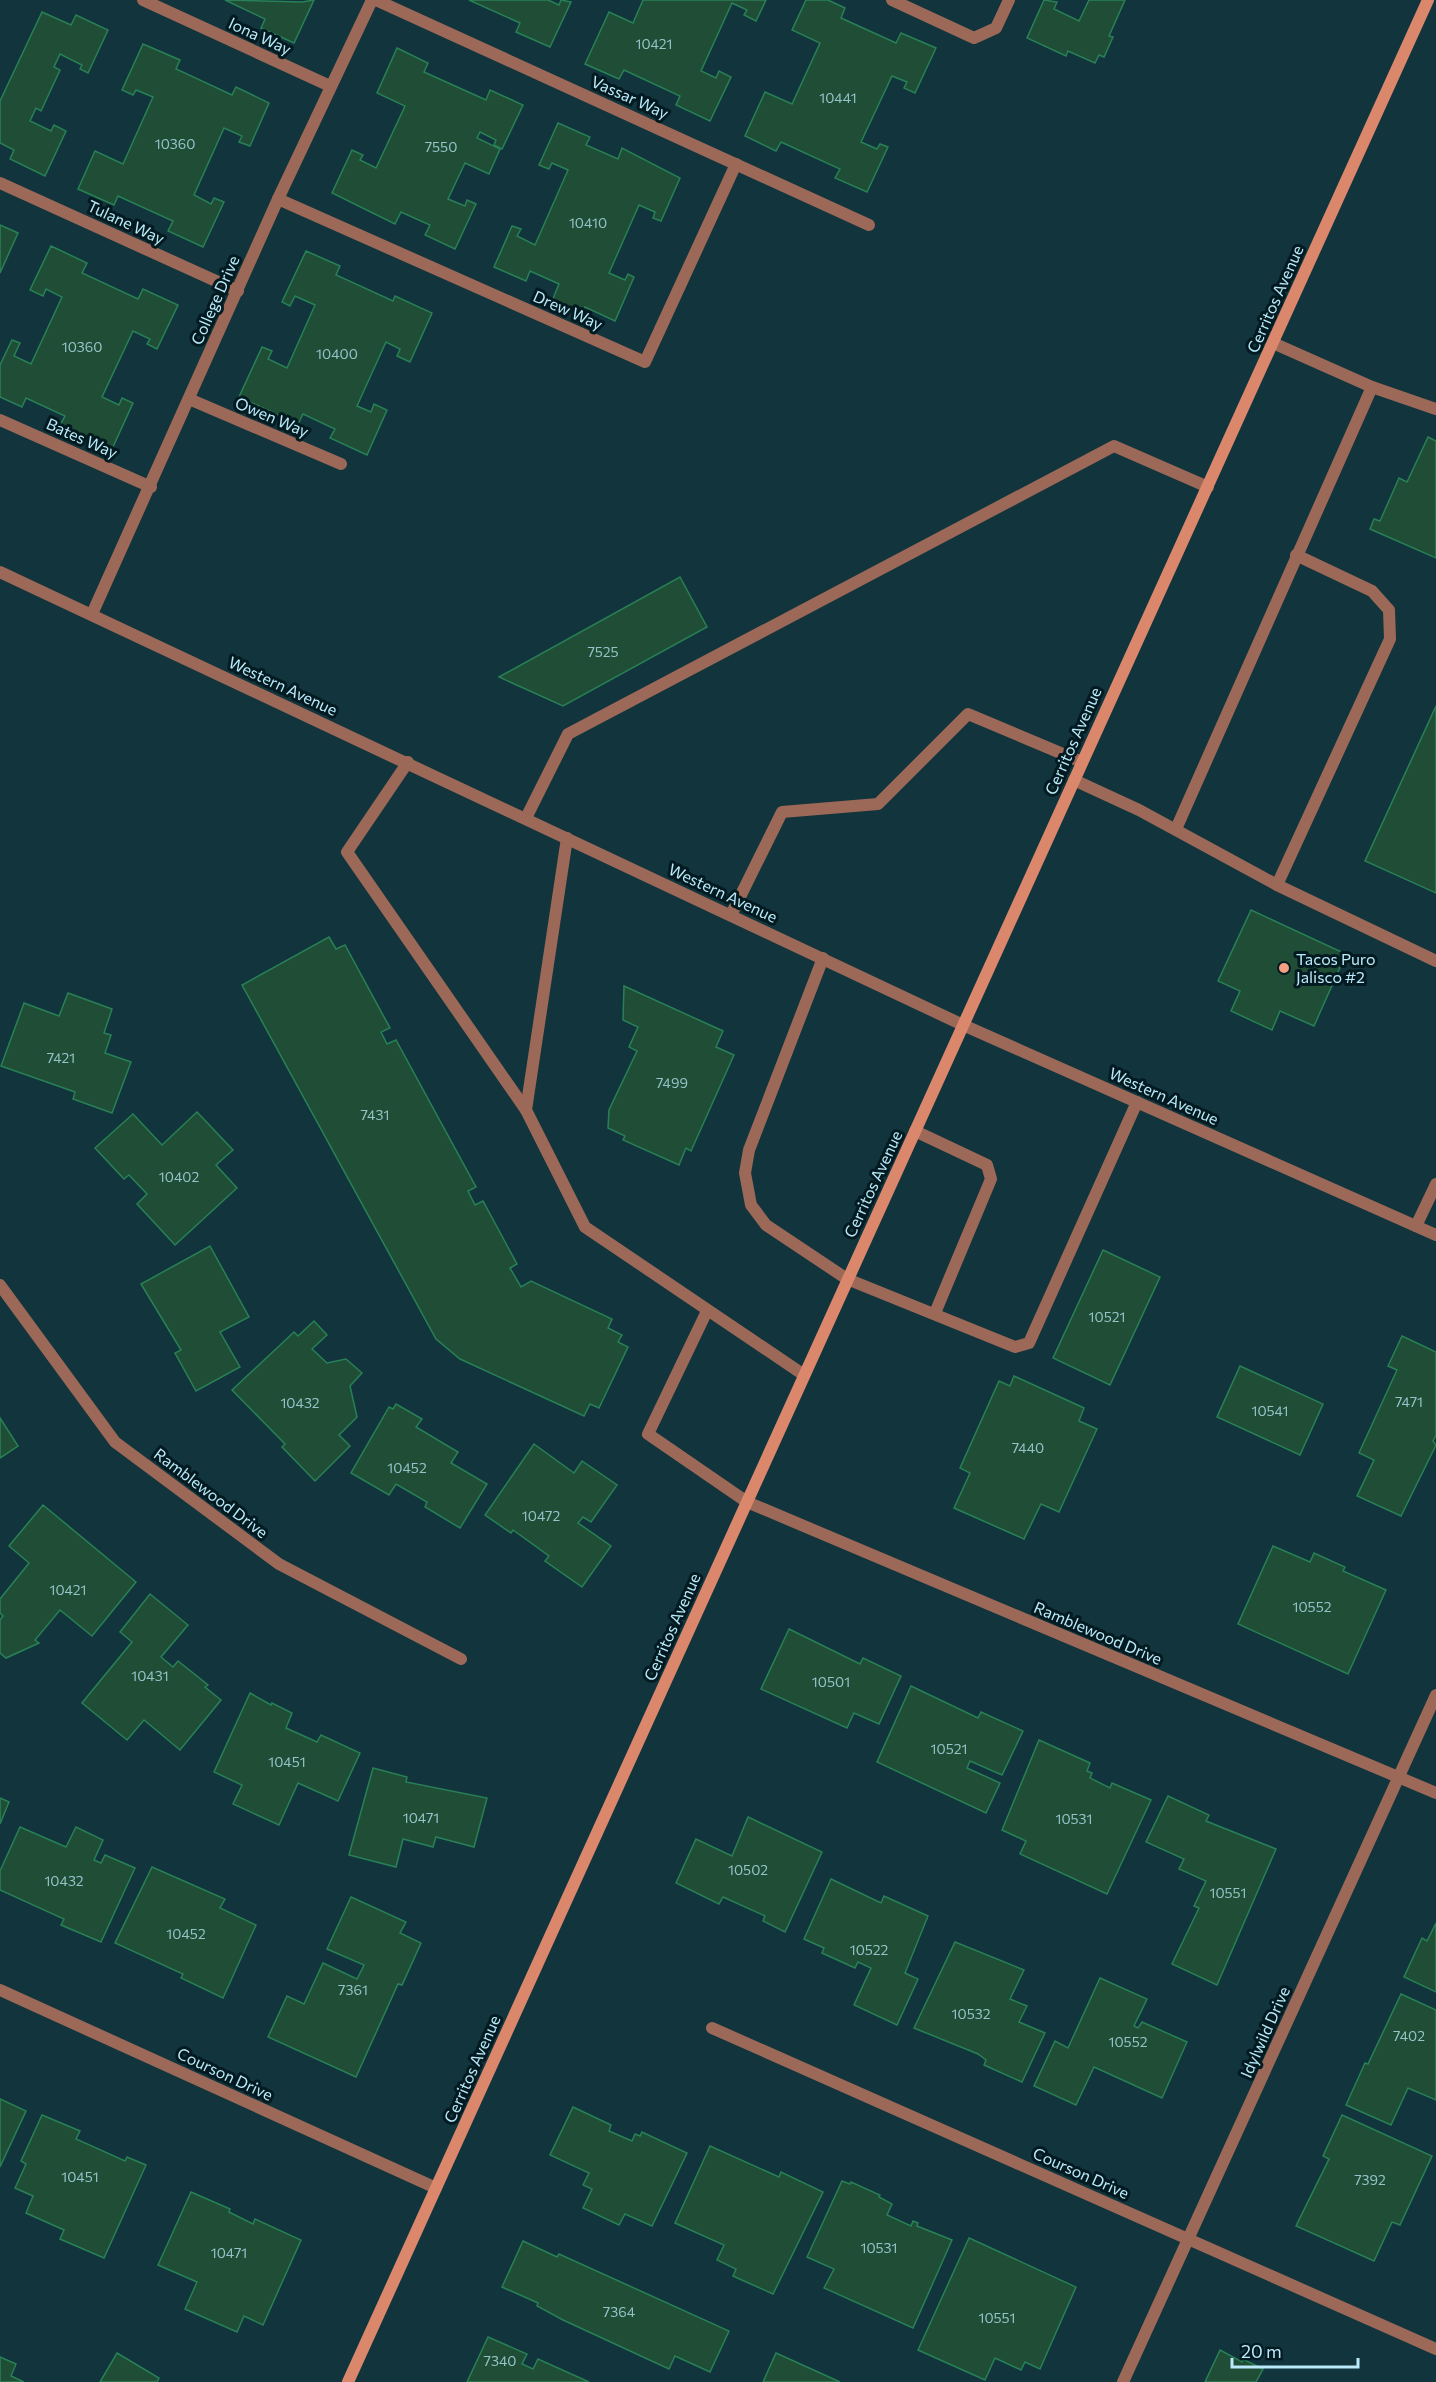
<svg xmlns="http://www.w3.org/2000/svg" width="1436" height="2382" font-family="Commissioner,sans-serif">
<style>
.building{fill:#204d36;stroke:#288156;stroke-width:1.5}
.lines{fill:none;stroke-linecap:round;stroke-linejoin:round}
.service{stroke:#9c6857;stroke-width:12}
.minor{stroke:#9c6857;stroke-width:12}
.tertiary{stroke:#9c6857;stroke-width:12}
.secondary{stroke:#da876c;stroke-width:12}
.poi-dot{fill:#f39f84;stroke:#031a21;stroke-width:2}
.labels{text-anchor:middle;stroke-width:6;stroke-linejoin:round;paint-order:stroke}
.number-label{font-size:14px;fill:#94c3c8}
.street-label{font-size:16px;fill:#baeaf9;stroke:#031a21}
.poi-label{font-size:16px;fill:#baeaf9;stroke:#031a21;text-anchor:start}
</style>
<rect width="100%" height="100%" fill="#11343d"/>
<g class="building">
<path d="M225,0L302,2L314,0L294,43L261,28L265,19Z"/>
<path d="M469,0H548L559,5L561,0L571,2L550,47L516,32L520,23Z"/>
<path d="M643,0H766L756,21L744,15L747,10L732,3L701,71L716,78L719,71L731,77L710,121L676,105L680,96L624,70L619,79L585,64L609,12L633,23Z"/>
<path d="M806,0H828L845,8L841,18L896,43L901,33L936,48L915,93L904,88L907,82L892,76L861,142L877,149L880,144L888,147L867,192L835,178L840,169L781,142L776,151L745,136L765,92L792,104L820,43L792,30Z"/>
<path d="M1044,0L1057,2L1054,9L1079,21L1089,0H1125L1109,36L1113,37L1104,57L1099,55L1095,63L1068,51L1066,56L1027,38Z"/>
<path d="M42,12L71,25L76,15L108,30L88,73L80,69L82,65L60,54L54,67L60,70L41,111L36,108L30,121L51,131L54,125L66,131L45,176L10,159L14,150L0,143V101Z"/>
<path d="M143,44L180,60L176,69L232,95L236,87L269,103L250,146L239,142L242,136L224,128L194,195L211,204L214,198L224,202L203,247L168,231L173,221L118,196L114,205L78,189L95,151L123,164L153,97L136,90L133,95L122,90Z"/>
<path d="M397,48L428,63L424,72L486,100L490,90L523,105L502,149L494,145L496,140L480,132L477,138L500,149L489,174L465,163L448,199L465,206L467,200L476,204L455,249L425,235L430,225L401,212L395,224L332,193L352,150L363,155L360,160L376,168L405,106L377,93Z"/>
<path d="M558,123L590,137L586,145L618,159L622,148L680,178L661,221L653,218L655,212L639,205L609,273L625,280L628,274L634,277L615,321L585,307L582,315L552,301L559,284L530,271L526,281L494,267L512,226L521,229L517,236L535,245L568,170L552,163L549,169L539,165Z"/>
<path d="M0,225L18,233L0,273Z"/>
<path d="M51,246L87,263L82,273L138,299L143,289L178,305L157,349L147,344L150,339L133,331L102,397L119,405L122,398L133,403L112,449L60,425L65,416L26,398L22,407L0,397V365L12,340L20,343L14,356L31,364L62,297L46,289L43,296L30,290Z"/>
<path d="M306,251L340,266L336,275L393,301L395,296L432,313L410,362L397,356L400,349L386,342L357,406L371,412L374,404L387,410L367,455L330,438L335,429L303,414L298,424L239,397L262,347L272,351L268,359L287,368L315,305L295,296L290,306L282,302Z"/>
<path d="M1428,437L1436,441V558L1370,529L1374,519L1380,521L1399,478L1407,482Z"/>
<path d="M680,577L707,627L563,706L499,677Z"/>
<path d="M1436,706V893L1365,861Z"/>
<path d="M1251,910L1346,954L1314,1026L1280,1011L1272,1030L1231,1011L1240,991L1218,981Z"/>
<path d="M329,937L336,949L345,945L390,1028L381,1032L387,1044L396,1040L476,1187L468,1191L475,1205L483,1201L517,1264L510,1268L521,1287L531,1281L612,1319L608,1328L622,1335L618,1342L628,1347L599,1408L590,1404L584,1416L460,1359L436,1339L242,985Z"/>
<path d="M624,986L723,1031L716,1047L734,1055L691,1151L686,1148L679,1165L623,1140L625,1136L608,1128L609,1110L637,1051L629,1047L638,1027L623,1020Z"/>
<path d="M68,993L112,1009L104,1033L111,1035L105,1053L131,1062L112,1113L73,1099L75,1092L1,1066L24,1003L59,1016Z"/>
<path d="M197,1112L233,1150L216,1165L237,1188L175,1245L137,1204L147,1194L129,1175L124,1179L95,1148L133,1114L162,1145Z"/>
<path d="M210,1246L249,1317L220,1332L240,1367L196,1391L175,1353L181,1350L141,1284Z"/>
<path d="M1103,1250L1160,1277L1110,1385L1053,1358Z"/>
<path d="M314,1321L327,1335L312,1349L327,1363L346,1359L362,1373L350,1386L357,1417L339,1435L350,1446L315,1481L282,1447L285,1444L232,1390L294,1332L298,1336Z"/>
<path d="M1402,1336L1436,1352V1435L1433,1441L1436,1445L1401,1516L1357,1496L1374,1460L1359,1453L1397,1370L1388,1366Z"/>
<path d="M1240,1366L1323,1404L1300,1455L1217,1417Z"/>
<path d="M1014,1376L1084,1408L1079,1421L1097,1429L1059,1512L1041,1504L1024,1539L954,1508L970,1473L960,1468L999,1381L1010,1386Z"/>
<path d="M396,1404L422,1419L416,1427L458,1452L451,1463L487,1484L460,1528L425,1507L427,1502L396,1484L389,1495L351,1473L389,1407L393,1409Z"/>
<path d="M0,1418L18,1446L0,1458Z"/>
<path d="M534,1444L574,1473L582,1461L617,1485L591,1522L583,1517L578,1523L611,1546L582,1587L545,1561L549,1556L513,1530L511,1533L485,1515Z"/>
<path d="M43,1505L136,1582L92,1636L60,1610L35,1640L39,1643L6,1658L0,1653V1620L3,1616L0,1613V1599L29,1563L9,1546Z"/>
<path d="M1273,1546L1310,1562L1314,1553L1345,1567L1343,1571L1386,1590L1348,1674L1238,1624Z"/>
<path d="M150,1594L188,1625L161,1657L173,1667L178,1661L208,1685L205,1687L221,1700L180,1750L144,1720L127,1740L82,1703L132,1642L120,1632Z"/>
<path d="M789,1629L860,1664L863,1658L901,1676L879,1724L854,1713L847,1728L761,1689Z"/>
<path d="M911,1686L978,1718L981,1712L1023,1731L1002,1775L970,1761L967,1768L1000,1783L986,1813L877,1762Z"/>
<path d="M250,1693L271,1705L272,1703L292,1713L286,1728L317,1742L321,1735L360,1753L338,1801L298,1783L279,1825L233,1804L242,1785L214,1772Z"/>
<path d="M1039,1740L1090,1763L1087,1771L1092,1773L1090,1778L1110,1788L1112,1783L1151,1800L1107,1894L1020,1854L1026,1841L1002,1830Z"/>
<path d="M373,1768L407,1777L406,1782L487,1798L474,1847L436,1837L433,1847L403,1839L396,1867L349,1855Z"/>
<path d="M1168,1796L1209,1815L1206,1821L1276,1849L1217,1985L1172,1964L1199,1908L1194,1906L1206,1881L1179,1869L1184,1859L1146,1842Z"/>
<path d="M0,1798L9,1802L0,1824Z"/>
<path d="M748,1817L822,1852L785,1932L763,1921L765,1916L723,1897L719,1904L676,1883L696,1839L732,1856Z"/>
<path d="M20,1827L66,1847L76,1827L103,1840L94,1860L101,1863L105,1855L135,1868L101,1942L61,1925L64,1919L0,1890V1871Z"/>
<path d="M152,1867L225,1899L220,1908L256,1925L223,1998L181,1978L183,1974L115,1943Z"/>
<path d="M831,1879L881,1903L884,1896L928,1916L905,1973L918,1979L897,2025L854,2005L871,1968L858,1962L855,1968L822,1953L824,1948L804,1939Z"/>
<path d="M351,1897L406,1922L400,1933L421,1943L402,1985L398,1984L356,2077L268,2037L287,1996L304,2004L323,1963L357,1979L364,1965L327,1949Z"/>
<path d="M1436,1923V1992L1404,1977L1422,1938L1427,1941Z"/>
<path d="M955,1942L1024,1970L1010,1999L1027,2006L1019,2022L1045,2033L1022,2082L984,2065L986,2060L978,2054L914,2028Z"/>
<path d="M1100,1978L1147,1999L1134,2026L1138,2028L1142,2022L1187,2042L1162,2098L1094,2067L1076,2105L1034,2086L1055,2041L1068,2048Z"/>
<path d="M1401,1994L1436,2010V2100L1408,2088L1391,2125L1346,2105L1365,2063L1368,2064Z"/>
<path d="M0,2099L26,2111L0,2167Z"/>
<path d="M573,2107L611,2125L609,2131L632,2141L635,2134L640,2136L642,2132L687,2153L652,2226L625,2214L619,2225L583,2208L592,2189L583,2185L589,2173L550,2155Z"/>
<path d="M42,2115L80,2131L76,2139L125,2161L127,2157L146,2165L104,2258L60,2239L64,2230L26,2213L33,2196L15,2188L26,2164L21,2161Z"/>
<path d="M1342,2115L1432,2156L1400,2225L1392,2222L1374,2261L1296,2226L1329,2159L1323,2156Z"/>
<path d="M710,2146L779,2177L781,2172L823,2192L773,2294L733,2276L736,2269L717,2260L724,2245L675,2223Z"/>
<path d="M842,2181L850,2184L851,2182L880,2195L879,2197L892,2204L887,2215L911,2226L913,2221L918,2223L917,2226L952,2240L913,2328L824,2288L834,2269L807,2257Z"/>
<path d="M191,2192L230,2209L229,2212L253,2224L255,2219L301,2240L263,2325L244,2316L237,2332L185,2309L197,2282L158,2265Z"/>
<path d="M969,2238L1076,2287L1040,2369L1025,2362L1021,2370L995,2358L985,2380L918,2350Z"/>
<path d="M523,2241L557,2257L559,2254L729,2331L710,2372L675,2356L669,2369L563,2320L537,2306L538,2303L502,2287Z"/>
<path d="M488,2337L527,2354L522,2364L533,2369L538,2359L589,2382H467Z"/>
<path d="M1220,2350L1242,2362L1243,2359L1263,2369L1256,2382H1205Z"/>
<path d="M117,2353L159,2378L157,2382H100Z"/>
<path d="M776,2353L840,2382H763Z"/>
<path d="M0,2357L16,2364L11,2376L24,2382H0Z"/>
</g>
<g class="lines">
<g class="service">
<path d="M1372,387L1436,409"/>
<path d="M408,762L347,852L526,1110"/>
<path d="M1074,780L1139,810L1277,885L1436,961"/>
<path d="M526,818L568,734L1114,446L1208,487"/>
<path d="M1176,829L1372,387L1273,343"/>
<path d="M567,838L526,1110L585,1227L804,1375"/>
<path d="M1277,885L1390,639L1389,610L1372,591L1296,555"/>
<path d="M731,915L782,812L878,804L968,714L1082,762"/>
<path d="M823,958L749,1150L745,1173L751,1205L766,1225L847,1279L1015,1347L1029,1343L1137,1102"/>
<path d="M915,1131L987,1165L991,1179L935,1313"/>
<path d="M707,1311L648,1434L747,1502"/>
</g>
<g class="minor">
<path d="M143,0L330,86"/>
<path d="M376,0L869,225"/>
<path d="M892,0L974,38L996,28L1009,0"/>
<path d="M0,183L238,291"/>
<path d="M278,199L645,362L736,164"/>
<path d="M189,399L341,464"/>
<path d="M0,420L151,487"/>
<path d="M92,614L278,199L372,0"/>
<path d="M1416,1226L1436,1184"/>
<path d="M0,1285L115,1442L279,1564L461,1659"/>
<path d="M747,1502L1436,1793"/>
<path d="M0,1990L436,2188"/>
<path d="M712,2028L1436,2349"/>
<path d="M1123,2382L1436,1695"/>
</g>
<path class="tertiary" d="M0,572L963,1025L1436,1235"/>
<path class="secondary" d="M348,2382L1428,0"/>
</g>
<circle class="poi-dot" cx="1284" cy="968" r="6"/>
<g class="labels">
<g class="number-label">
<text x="654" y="49">10421</text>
<text x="838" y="103">10441</text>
<text x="175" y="149">10360</text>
<text x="441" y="152">7550</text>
<text x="588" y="228">10410</text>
<text x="82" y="352">10360</text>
<text x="337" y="359">10400</text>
<text x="603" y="657">7525</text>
<text x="61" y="1063">7421</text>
<text x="672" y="1088">7499</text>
<text x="375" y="1120">7431</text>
<text x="179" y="1182">10402</text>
<text x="1107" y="1322">10521</text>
<text x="1409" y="1407">7471</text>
<text x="300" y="1408">10432</text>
<text x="1270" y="1416">10541</text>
<text x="1028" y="1453">7440</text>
<text x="407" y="1473">10452</text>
<text x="541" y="1521">10472</text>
<text x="68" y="1595">10421</text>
<text x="1312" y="1612">10552</text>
<text x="150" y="1681">10431</text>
<text x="831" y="1687">10501</text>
<text x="949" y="1754">10521</text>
<text x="287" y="1767">10451</text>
<text x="421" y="1823">10471</text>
<text x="1074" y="1824">10531</text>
<text x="748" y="1875">10502</text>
<text x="64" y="1886">10432</text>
<text x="1228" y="1898">10551</text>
<text x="186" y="1939">10452</text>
<text x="869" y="1955">10522</text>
<text x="353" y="1995">7361</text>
<text x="971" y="2019">10532</text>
<text x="1409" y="2041">7402</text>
<text x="1128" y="2047">10552</text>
<text x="80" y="2182">10451</text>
<text x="1370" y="2185">7392</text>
<text x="879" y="2253">10531</text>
<text x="229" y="2258">10471</text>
<text x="619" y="2317">7364</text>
<text x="997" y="2323">10551</text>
<text x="500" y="2366">7340</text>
</g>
<g class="street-label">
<text transform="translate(260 36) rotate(25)" y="6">Iona Way</text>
<text transform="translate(630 97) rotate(24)" y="6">Vassar Way</text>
<text transform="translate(126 222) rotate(25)" y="6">Tulane Way</text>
<text transform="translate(1275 299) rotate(-66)" y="6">Cerritos Avenue</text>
<text transform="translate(215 300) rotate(-66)" y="6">College Drive</text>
<text transform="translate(568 310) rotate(24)" y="6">Drew Way</text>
<text transform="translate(272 417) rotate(23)" y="6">Owen Way</text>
<text transform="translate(82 438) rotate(24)" y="6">Bates Way</text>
<text transform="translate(283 686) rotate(25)" y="6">Western Avenue</text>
<text transform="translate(1073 741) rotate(-66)" y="6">Cerritos Avenue</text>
<text transform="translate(723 893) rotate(25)" y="6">Western Avenue</text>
<text transform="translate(1164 1096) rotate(24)" y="6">Western Avenue</text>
<text transform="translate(873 1184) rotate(-65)" y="6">Cerritos Avenue</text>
<text transform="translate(211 1493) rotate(37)" y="6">Ramblewood Drive</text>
<text transform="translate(672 1627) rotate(-66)" y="6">Cerritos Avenue</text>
<text transform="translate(1098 1633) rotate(23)" y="6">Ramblewood Drive</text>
<text transform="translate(1265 2032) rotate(-66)" y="6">Idylwild Drive</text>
<text transform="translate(472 2069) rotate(-66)" y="6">Cerritos Avenue</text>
<text transform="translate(225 2074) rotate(25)" y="6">Courson Drive</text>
<text transform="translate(1081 2173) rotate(24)" y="6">Courson Drive</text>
</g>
<g class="poi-label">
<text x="1296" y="965">Tacos Puro<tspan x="1296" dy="18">Jalisco #2</tspan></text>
</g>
</g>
<path d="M1232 2358v9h126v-9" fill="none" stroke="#baeaf9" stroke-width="3"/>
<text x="1241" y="2358" font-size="18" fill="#baeaf9" stroke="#031a21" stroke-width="4.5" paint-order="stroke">20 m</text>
</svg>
